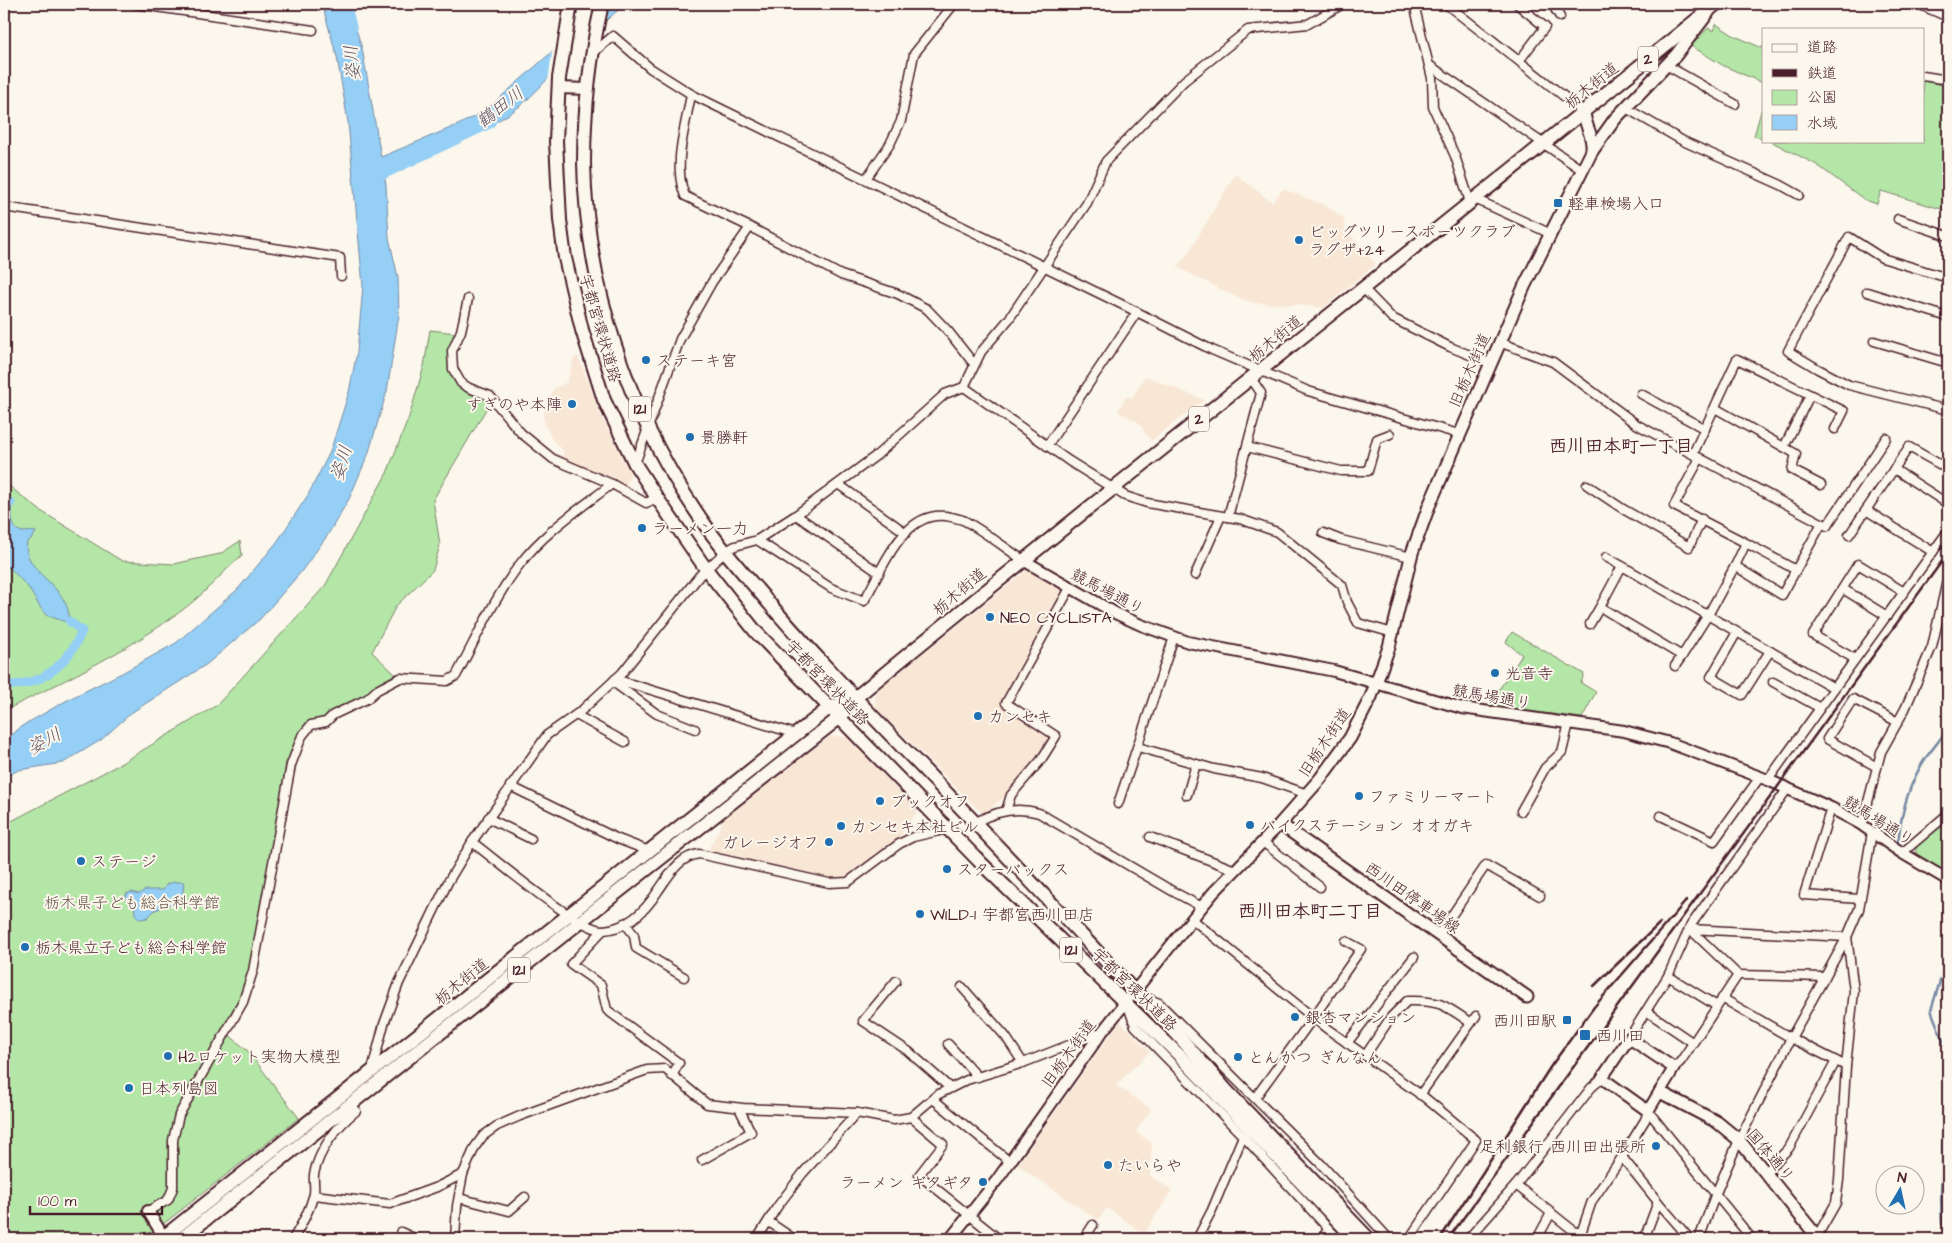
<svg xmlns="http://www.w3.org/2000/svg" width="1952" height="1243" font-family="'Architects Daughter','Klee One',sans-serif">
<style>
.built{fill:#f9e7d6}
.green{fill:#b3e6a7;stroke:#7e8269}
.water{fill:#95cff5;stroke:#7789a4}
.pier{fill:#fbf7ec}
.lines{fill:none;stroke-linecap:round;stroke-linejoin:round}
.stream{stroke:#7789a4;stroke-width:2.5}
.canal{stroke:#95cff5;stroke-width:9}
.river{stroke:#95cff5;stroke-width:16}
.minor-casing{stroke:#4a1f2b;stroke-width:11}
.tertiary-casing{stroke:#4a1f2b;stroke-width:14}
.secondary-casing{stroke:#4a1f2b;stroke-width:15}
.primary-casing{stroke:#4a1f2b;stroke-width:16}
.trunk-casing{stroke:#4a1f2b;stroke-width:16}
.minor{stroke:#fbf7ec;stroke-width:8}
.tertiary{stroke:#fbf7ec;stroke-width:10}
.secondary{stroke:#fbf7ec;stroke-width:11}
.primary{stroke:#fbf7ec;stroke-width:12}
.trunk{stroke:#fbf7ec;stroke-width:12}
.rail{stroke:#4a1f2b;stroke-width:2.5}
.poi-dot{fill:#1f6fb2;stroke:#fbf7ec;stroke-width:2}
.labels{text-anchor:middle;stroke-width:4;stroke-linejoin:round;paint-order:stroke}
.shield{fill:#fbf7ec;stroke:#7f6065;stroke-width:1}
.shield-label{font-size:15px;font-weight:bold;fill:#4a1f2b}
.street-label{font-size:16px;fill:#4a1f2b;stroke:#fbf7ec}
.poi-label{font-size:16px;fill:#4a1f2b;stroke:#fbf7ec;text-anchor:start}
.park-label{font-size:16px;fill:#64514a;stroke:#fbf7ec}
.water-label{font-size:18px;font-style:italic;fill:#605468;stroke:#fbf7ec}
.neighbourhood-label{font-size:18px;font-weight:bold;fill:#4a1f2b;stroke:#fbf7ec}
</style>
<rect width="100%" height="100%" fill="#fbf7ec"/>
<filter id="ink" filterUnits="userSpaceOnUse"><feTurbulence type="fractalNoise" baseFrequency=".02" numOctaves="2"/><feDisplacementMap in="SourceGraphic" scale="10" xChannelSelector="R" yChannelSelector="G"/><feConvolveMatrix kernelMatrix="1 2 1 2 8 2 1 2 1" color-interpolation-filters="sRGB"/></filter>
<g filter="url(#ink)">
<g class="built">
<path d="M1235,174L1272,202L1283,189L1325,205L1344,218L1345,229L1376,264L1323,308L1302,305L1253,303L1234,296L1177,267L1187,255Z"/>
<path d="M578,356L602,418L631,473L626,486L561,459L564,452L551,438L543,418L546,405L554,389L567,382L574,358Z"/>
<path d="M1145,376L1204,400L1151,441L1138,422L1118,412L1126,396L1132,398Z"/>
<path d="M1028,569L1066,591L1002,703L1052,735V740L1015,789L983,814L875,707L876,691Z"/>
<path d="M830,736L848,737L918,811L897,841L850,879H827L707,852L728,812Z"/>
<path d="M1120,1021L1150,1052L1116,1085L1151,1109L1136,1132L1152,1143L1150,1176L1172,1190L1144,1234L1107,1208L1098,1220L1017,1165Z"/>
</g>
<g class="green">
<path d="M1716,24L1733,35L1762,48L1763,46V83L1724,66L1691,46L1708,28L1714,31Z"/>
<path d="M1923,81L1948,86V211L1881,191L1877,204L1865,200L1817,165L1770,141H1923Z"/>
<path d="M1763,104V139L1754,136Z"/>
<path d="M430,330L456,333L449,351L458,384L492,399L433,500L440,545L433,570L396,606L372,652L395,674L372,689L365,698L323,720L308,721L297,738L286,763L269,870L249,971L238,1000L222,1029L248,1051L299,1118L144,1239H4V825L120,764L217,705L325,586L387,473L409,417L424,366Z"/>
<path d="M4,482L41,511L122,561L174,564L220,554L240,541L242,555C224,571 208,590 189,605C133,649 67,679 4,711Z"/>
<path d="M1512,632L1584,674L1581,683L1596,692L1582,718L1488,706L1522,655L1506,642Z"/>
<path d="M1948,821V873L1916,854V847Z"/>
</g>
<g class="water">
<path d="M322,4H341L355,26L362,48L381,157L460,124L485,111L606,4H625C608,19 590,34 574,50C550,74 530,104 499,120C462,139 416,142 383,169L386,185L389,238L398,277L399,315L387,391L368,455L349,499L327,536L301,572L260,619L207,664L131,713L101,740L63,763L19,770L4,777V742L22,726L71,698L122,673L176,643L238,589L277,542L308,495L330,452L349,392L357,352L363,286L348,122L337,57Z"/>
<path d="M11,503C13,514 9,530 23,532C27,532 31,531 36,532L33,537L27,542C20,571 72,587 69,621L66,622L46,615L40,607L28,587L10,568L4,565C4,542 4,525 11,503Z"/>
<path d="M175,882H184L182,900L155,910L147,918L139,919L135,914L134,905L126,900V894L131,892L139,894L145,890H163L167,884Z"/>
</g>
<path class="pier" d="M602,4H610L606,24L577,51L548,81L553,46Z"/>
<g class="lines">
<g class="stream">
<path d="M1898,843C1901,813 1908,785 1925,759C1933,748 1941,739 1948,728"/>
<path d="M1947,1051L1931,1010L1948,956"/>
<path d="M1944,1105L1941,1195L1942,1223L1948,1233"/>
</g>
<g class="canal">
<path d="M4,498L11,503"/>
<path d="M4,685C42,687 68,664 82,631L69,621"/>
</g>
<g class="river">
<path d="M343,4L349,29"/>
<path d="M364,180L488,121"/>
</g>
<defs>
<g id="minor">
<path d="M135,4L313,30"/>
<path d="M1414,4L1432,78L1433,107L1455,156L1470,202"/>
<path d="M1446,4L1584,112"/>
<path d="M1517,4L1545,27L1519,61"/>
<path d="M1552,4L1560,17"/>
<path d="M1918,4L1948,17"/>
<path d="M593,53L613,36L650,68L691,94L1129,308L1212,350L1308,391L1459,434"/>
<path d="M1429,65L1582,170"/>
<path d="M1666,65L1735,104"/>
<path d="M1923,76L1948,80"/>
<path d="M691,94C686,126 672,165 685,196L750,227"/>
<path d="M1626,108L1683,141L1781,185L1799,195"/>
<path d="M866,179L890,144L901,121L914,54L954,4"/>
<path d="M1475,199L1549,233"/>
<path d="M4,207L340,258L341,276"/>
<path d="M1898,219L1948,236"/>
<path d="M1948,278L1882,258L1849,237L1788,351L1818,369L1849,385L1948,410"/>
<path d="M1363,288L1392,318L1450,347L1490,363"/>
<path d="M1867,292L1948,317"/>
<path d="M468,299L461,331L452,351L453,369L461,383L469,388L490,396L521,433L553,459L612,484"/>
<path d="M1874,341L1948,363"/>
<path d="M1499,342L1553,362L1636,424L1827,526L1886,438"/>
<path d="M964,387L1069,461L1125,496L1147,503L1240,519L1277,532L1342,585L1347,602L1358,623L1393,633"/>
<path d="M1641,394L1705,429"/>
<path d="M1715,408L1796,454L1792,470L1821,485"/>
<path d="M1047,446L1137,312"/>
<path d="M1247,447L1341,471H1368L1377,439L1390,434"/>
<path d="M1784,447L1810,395"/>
<path d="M1693,454L1737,359L1844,411L1835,429"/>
<path d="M1700,458L1674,506L1746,543L1735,566L1782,595L1822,523"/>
<path d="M635,464L680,339L712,282L750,227L841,275L898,294L927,309L948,331L974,364"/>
<path d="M1894,469L1948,504"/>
<path d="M838,484L906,533"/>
<path d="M1587,485L1623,509L1689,547L1702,519"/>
<path d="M1866,510L1933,552"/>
<path d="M796,515L878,572"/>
<path d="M1228,517L1261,393L1251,378"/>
<path d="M1323,533L1341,540L1411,557"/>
<path d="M1849,535L1909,447L1948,469"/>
<path d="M757,540L831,588L864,601C883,569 904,506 951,517C955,518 961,519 965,521C985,532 1004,547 1023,560"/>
<path d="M1746,543L1796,570"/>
<path d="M1606,557L1622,566"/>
<path d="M1735,566L1708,615L1682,656L1600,607L1622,566L1770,651L1742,695L1711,677L1737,632"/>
<path d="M1195,575L1221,516"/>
<path d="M1843,589L1887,616"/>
<path d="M1590,624L1600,607"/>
<path d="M1770,651L1834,688"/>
<path d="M1855,659L1813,635L1858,564L1904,592"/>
<path d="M1675,666L1682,656"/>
<path d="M615,679L796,734"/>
<path d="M613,682L657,714L695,729"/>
<path d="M1773,682L1820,708"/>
<path d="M576,715L625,742"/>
<path d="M1138,747L1214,769L1262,778L1307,794"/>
<path d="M1877,767L1827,739L1853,699L1898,722"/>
<path d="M1768,780L1948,531"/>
<path d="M510,786L618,839L649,851"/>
<path d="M1187,795L1196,764"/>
<path d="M1118,804L1174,637"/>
<path d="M1831,808L1804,895L1860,899"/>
<path d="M1006,811L1011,795L1041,760L1056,736L1006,703L1070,588"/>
<path d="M1521,811L1545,768L1562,752L1569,723"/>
<path d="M1661,816L1714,841L1760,777"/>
<path d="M488,818L531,839"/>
<path d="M976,822C996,811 1016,806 1039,813L1174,892L1202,907"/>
<path d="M1862,825L1881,752L1905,709L1932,647L1948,576"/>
<path d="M1150,837L1235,870"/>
<path d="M472,842C495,859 580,932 604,930C629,928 646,910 658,891C669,876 678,857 699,854L829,883L848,882L899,844L913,837L948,829"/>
<path d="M1263,842L1320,887"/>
<path d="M1902,853L1948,814"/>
<path d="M1192,919L1326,1028L1424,1097L1476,1140L1409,1239"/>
<path d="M625,923L634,935L636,948L684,977"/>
<path d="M603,930L571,964L601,985L607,1010L679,1063L672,1076"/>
<path d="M1439,934L1486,865L1540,896"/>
<path d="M1738,975L1825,977"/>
<path d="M1668,976L1717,1006"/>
<path d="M896,981L863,1021L908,1051L950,1088"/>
<path d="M962,987L1006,1037L1023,1063"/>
<path d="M1145,997L1159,1003L1321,1164L1389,1239"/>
<path d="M1722,998L1791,1038L1846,1066"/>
<path d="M1129,1009L1135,1026L1243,1136L1338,1239"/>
<path d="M1629,1038L1646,1011"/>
<path d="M1692,1042L1646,1011L1668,976L1691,925L1788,788"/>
<path d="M1347,1043L1414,957"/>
<path d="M948,1044L978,1077"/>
<path d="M1365,1056L1391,1017L1407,1001C1440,1000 1445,1005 1471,1023"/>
<path d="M1674,1068L1681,1061L1738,975L1690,929L1847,937"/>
<path d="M372,1070L384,1024L399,983L448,882L472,842L547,735L581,711L622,673L700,575L725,552L735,546L757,540L796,515L877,455L945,394L964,387L981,352L1009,319L1087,203L1106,161L1184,81L1248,30L1308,24L1343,4"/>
<path d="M1420,1095L1476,1016"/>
<path d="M1255,1098L1313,1018L1361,949L1346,941"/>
<path d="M933,1099L1010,1162"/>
<path d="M911,1117L943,1144L919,1175L999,1239"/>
<path d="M1622,1157L1658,1202L1644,1239"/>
<path d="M702,1160L751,1132L739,1108"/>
<path d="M1765,1173L1789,1148L1836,1061"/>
<path d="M1516,1185L1574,1231L1581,1233"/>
<path d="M314,1195L390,1204L437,1187L463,1174"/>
<path d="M459,1198L509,1211L525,1197"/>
<path d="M1658,1202L1690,1239"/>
<path d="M148,1211L168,1200L173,1188V1140L179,1115L243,1002L253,971L291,765L302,736L311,725L326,722L333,715L367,699L377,690L400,678L447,681L456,676C476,639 494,598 520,564C542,534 582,507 612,484L646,503L657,498"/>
<path d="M769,1222L794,1239"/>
<path d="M401,1232L416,1239"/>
<path d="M1816,1238L1836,1203L1839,1180L1846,1066L1854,991L1847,937"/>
<path d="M293,1239C301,1226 309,1212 313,1197C316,1190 313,1182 314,1174C319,1150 337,1126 356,1111"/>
<path d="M455,1239L457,1206L463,1174L475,1147L483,1136L497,1126L520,1116L647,1070L665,1069L707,1104L743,1108L857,1113L894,1120L911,1117L937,1095L967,1080L1023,1063L1102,1032"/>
<path d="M757,1239L777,1207L803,1173L857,1113"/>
<path d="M1084,1239L1093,1225"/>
<path d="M1197,1239L1212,1210L1243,1136"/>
<path d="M1230,1239H1231"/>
<path d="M1321,1239L1329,1229"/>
<path d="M1468,1239L1516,1185L1591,1088L1602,1078"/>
<path d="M1537,1239L1551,1213"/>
<path d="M1579,1239L1592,1201L1622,1157L1645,1120L1648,1111L1752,1239"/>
<path d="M1699,1239L1716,1193L1739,1140L1791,1038L1847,937L1859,909L1872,832"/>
</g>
<g id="tertiary">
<path d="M558,88L588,89"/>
<path d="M1023,560L1117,614L1141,625L1188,642L1334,671L1462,708L1624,731L1670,743L1768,780L1831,808L1859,823L1902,853L1948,880"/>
<path d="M1629,1038L1674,1068L1648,1111L1602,1078Z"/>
<path d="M148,1211L165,1239"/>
<path d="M950,1239L997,1180L1102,1032L1192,919L1213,893L1280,824"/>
</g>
<g id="secondary">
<path d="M1584,112C1585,127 1594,136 1592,151"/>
<path d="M1527,997L1280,824L1320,779L1350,738L1371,697L1389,647L1412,553L1429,506L1524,287L1592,151L1615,119L1676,55L1708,13"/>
<path d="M1660,1092L1717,1122L1739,1140L1819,1239"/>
</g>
<path id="primary" d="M855,698C1140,463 1431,237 1716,4"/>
<g id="trunk">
<path d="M571,4L559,78L556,141L560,220L565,258L582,330L604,400L635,464L657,498L706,569L756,632L981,863L1179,1055L1355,1239"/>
<path d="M602,4C590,56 584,110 584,163C586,285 627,409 695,510C713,538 735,564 757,589C804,645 855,698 906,751C983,830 1059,911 1135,992L1177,1034L1227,1091L1369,1239"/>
<path d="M161,1239L829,708L855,698"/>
<path d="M181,1239L581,921L839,718L844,712"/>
</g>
</defs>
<use href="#minor" class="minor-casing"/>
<use href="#tertiary" class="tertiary-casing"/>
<use href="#secondary" class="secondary-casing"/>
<use href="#primary" class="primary-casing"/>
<use href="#trunk" class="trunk-casing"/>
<use href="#minor" class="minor"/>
<use href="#tertiary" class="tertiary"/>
<use href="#secondary" class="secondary"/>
<use href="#primary" class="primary"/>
<use href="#trunk" class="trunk"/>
<g class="rail">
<path d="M1594,986L1660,923"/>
<path d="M1440,1239L1551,1066L1594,1007L1686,901"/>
<path d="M1448,1239L1948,553"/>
</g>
</g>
</g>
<g class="poi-dot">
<rect x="1553" y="198" width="10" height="10" rx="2.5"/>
<circle cx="1299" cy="240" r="5"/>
<circle cx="646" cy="360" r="5"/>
<circle cx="572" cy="404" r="5"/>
<circle cx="690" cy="437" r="5"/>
<circle cx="642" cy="528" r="5"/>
<circle cx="990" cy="617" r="5"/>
<circle cx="1495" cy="673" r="5"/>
<circle cx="978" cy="716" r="5"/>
<circle cx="1359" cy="796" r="5"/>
<circle cx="880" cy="801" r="5"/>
<circle cx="1250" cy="825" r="5"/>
<circle cx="841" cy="826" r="5"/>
<circle cx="829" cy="842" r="5"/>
<circle cx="81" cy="861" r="5"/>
<circle cx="947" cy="869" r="5"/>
<circle cx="920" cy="914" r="5"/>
<circle cx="25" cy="947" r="5"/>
<circle cx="1295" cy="1017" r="5"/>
<rect x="1562" y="1015" width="10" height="10" rx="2.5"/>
<rect x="1579" y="1029" width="12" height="12" rx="2.5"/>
<circle cx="168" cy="1056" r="5"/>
<circle cx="1238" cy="1057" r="5"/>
<circle cx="129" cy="1088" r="5"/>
<circle cx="1656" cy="1146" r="5"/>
<circle cx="1108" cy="1165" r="5"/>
<circle cx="983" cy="1182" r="5"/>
</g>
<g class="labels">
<g class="shield">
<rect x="1638" y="46.5" width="20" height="25" rx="4"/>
<rect x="629" y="396.5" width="22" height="25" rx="4"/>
<rect x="1189" y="406.5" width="20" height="25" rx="4"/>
<rect x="1060" y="937.5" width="22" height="25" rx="4"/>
<rect x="508" y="957.5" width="22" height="25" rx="4"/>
</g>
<g class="shield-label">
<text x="1648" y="64">2</text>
<text x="640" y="414">121</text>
<text x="1199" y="424">2</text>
<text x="1071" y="955">121</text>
<text x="519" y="975">121</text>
</g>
<g class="street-label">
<text transform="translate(1591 85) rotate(-39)" y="6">栃木街道</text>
<text transform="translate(601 328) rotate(74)" y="6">宇都宮環状道路</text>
<text transform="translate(1275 338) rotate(-39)" y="6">栃木街道</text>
<text transform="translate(1469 370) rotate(-66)" y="6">旧栃木街道</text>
<text transform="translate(959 591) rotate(-40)" y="6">栃木街道</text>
<text transform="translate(1108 591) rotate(28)" y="6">競馬場通り</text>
<text transform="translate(828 682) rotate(46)" y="6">宇都宮環状道路</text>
<text transform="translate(1492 696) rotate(10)" y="6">競馬場通り</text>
<text transform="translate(1324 742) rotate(-56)" y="6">旧栃木街道</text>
<text transform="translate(1879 820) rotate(32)" y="6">競馬場通り</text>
<text transform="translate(1413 897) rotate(35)" y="6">西川田停車場線</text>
<text transform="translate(461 981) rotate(-39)" y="6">栃木街道</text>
<text transform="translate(1135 989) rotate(44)" y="6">宇都宮環状道路</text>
<text transform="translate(1068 1053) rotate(-54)" y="6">旧栃木街道</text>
<text transform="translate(1771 1155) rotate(50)" y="6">国体通り</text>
</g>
<g class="poi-label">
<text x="1568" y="209">軽車検場入口</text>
<text x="1309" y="237">ビッグツリースポーツクラブ<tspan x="1309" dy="18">ラグザ+24</tspan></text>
<text x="656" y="366">ステーキ宮</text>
<text x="562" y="410" text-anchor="end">すぎのや本陣</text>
<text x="700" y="443">景勝軒</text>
<text x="652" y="534">ラーメン一力</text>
<text x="1000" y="623">NEO CYCLISTA</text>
<text x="1505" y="679">光音寺</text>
<text x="988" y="722">カンセキ</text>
<text x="1369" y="802">ファミリーマート</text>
<text x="890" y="807">ブックオフ</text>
<text x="1260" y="831">バイクステーション オオガキ</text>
<text x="851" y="832">カンセキ本社ビル</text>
<text x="819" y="848" text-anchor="end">ガレージオフ</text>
<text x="91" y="867">ステージ</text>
<text x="957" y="875">スターバックス</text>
<text x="930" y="920">WILD-1 宇都宮西川田店</text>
<text x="35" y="953">栃木県立子ども総合科学館</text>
<text x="1305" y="1023">銀杏マンション</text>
<text x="1557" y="1026" text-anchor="end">西川田駅</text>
<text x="1596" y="1041">西川田</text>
<text x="178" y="1062">H2ロケット実物大模型</text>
<text x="1248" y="1063">とんかつ ぎんなん</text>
<text x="139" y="1094">日本列島図</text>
<text x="1646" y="1152" text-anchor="end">足利銀行 西川田出張所</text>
<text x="1118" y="1171">たいらや</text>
<text x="973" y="1188" text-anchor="end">ラーメン ギタギタ</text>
</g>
<g class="park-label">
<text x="132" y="908">栃木県子ども総合科学館</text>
</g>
<g class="water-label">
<text transform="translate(352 63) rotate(-95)" y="6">姿川</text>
<text transform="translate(500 107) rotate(-38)" y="6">鶴田川</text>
<text transform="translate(341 463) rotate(-73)" y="6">姿川</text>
<text transform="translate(44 741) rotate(-29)" y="6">姿川</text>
</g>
<g class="neighbourhood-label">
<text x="1621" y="452">西川田本町一丁目</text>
<text x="1310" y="917">西川田本町二丁目</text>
</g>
</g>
<rect width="1952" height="1243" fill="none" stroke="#fbf7ec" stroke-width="20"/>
<rect x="10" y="10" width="1932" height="1223" fill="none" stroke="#4a1f2b" stroke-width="2" filter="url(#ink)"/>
<rect x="1762" y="28" width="162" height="115" fill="#fbf7ec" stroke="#b4a19f"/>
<rect x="1772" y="44" width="25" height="8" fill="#fbf7ec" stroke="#b4a19f"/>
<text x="1807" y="52" font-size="15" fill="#4a1f2b">道路</text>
<rect x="1772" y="69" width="25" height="8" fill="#4a1f2b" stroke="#b4a19f"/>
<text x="1807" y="78" font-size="15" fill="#4a1f2b">鉄道</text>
<rect x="1772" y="90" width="25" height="15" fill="#b3e6a7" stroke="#b4a19f"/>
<text x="1807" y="102" font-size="15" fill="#4a1f2b">公園</text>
<rect x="1772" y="115" width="25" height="15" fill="#95cff5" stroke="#b4a19f"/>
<text x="1807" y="128" font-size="15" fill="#4a1f2b">水域</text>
<g transform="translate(1900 1190) rotate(9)"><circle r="24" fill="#fbf7ec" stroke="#b4a19f"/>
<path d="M0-4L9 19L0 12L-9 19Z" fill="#1f6fb2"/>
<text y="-8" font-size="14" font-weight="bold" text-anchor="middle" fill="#4a1f2b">N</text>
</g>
<path d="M30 1206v8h132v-8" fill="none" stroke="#4a1f2b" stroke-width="2.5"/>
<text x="38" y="1206" font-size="15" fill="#4a1f2b" stroke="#fbf7ec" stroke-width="4" paint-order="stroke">100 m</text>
</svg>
